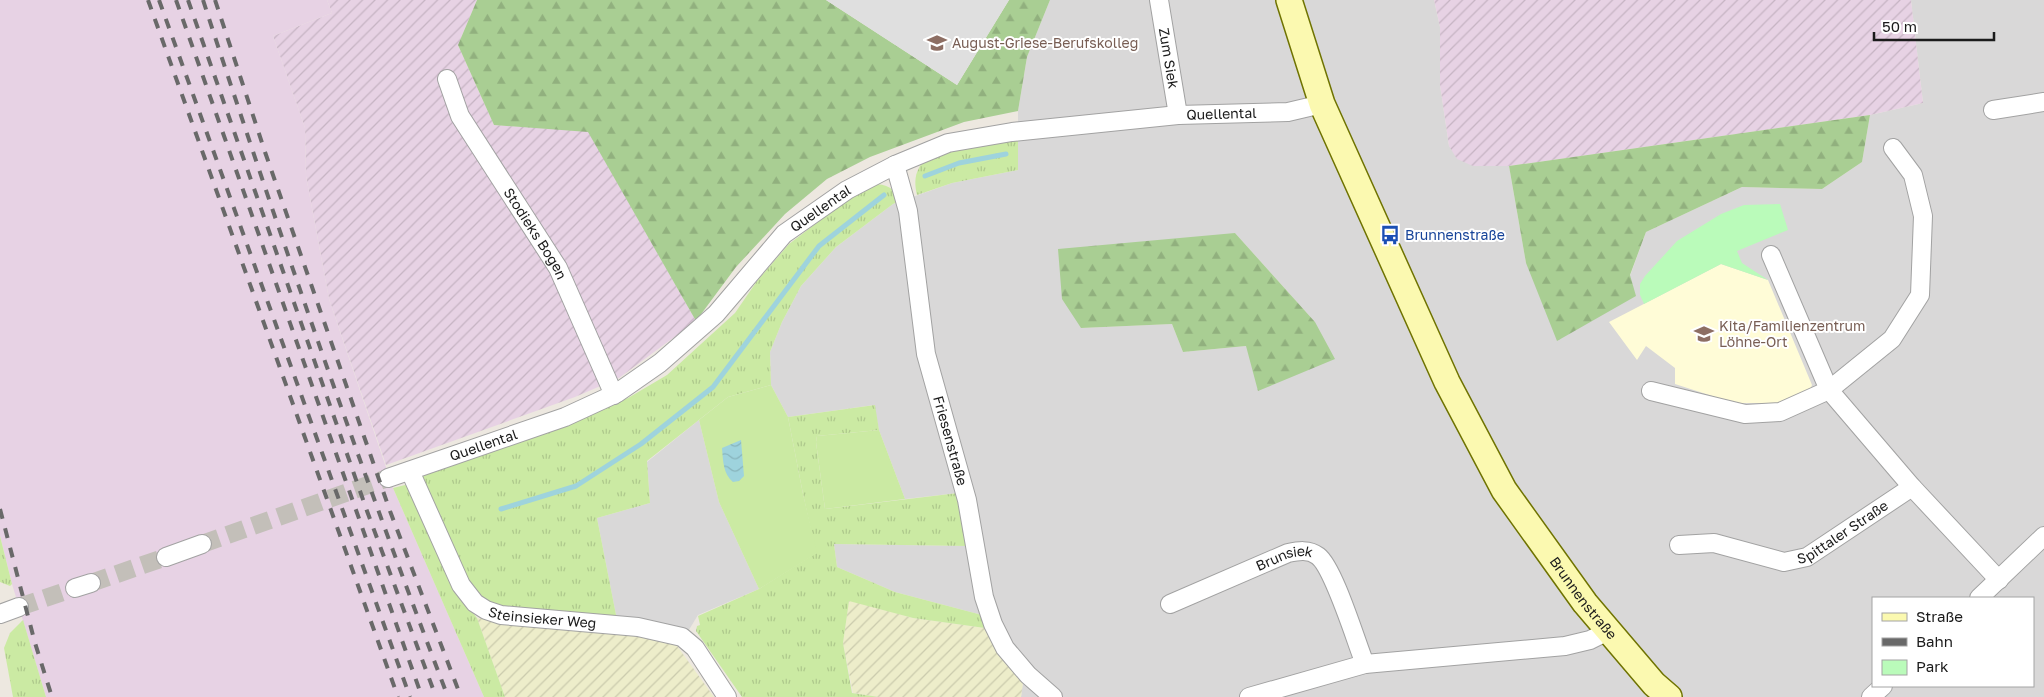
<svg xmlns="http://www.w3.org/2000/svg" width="2044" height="697" font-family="'Golos Text',sans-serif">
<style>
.residential{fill:#d9d8d8;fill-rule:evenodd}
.industrial{fill:url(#industrial-furrows)}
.education{fill:#fffcd7}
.railway{fill:#e7d2e4}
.farmland{fill:url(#farmland-furrows)}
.grass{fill:url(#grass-tufts)}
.forest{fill:url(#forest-firs)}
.park{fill:#bafbba}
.garden{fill:#cbeaa3}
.parking{fill:#dfdfdf}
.water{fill:url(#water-waves)}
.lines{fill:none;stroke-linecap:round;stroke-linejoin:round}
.stream{stroke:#9ed3dd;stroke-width:5}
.street-tunnel{stroke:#c3bfb9;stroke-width:18;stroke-dasharray:18 9;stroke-linecap:butt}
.street-casing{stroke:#a2a2a2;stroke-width:20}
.secondary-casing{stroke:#6f7301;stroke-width:28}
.street{stroke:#fff;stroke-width:18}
.secondary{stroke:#fbf9b0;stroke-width:25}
.rail{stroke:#696969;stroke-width:4;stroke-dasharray:10 10;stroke-linecap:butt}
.labels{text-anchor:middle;stroke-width:4;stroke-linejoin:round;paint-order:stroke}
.education-label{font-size:14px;fill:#785e54;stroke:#fff;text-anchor:start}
.street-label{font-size:14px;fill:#1b1b1b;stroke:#fff}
.transit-label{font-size:14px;fill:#164399;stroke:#fff;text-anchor:start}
</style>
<defs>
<pattern id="industrial-furrows" width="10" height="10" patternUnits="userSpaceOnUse" patternTransform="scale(1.25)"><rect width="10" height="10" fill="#e7d2e4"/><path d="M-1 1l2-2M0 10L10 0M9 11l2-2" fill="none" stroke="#c6b4c3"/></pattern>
<pattern id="farmland-furrows" width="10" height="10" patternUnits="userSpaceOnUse" patternTransform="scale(1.25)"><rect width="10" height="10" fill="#ededca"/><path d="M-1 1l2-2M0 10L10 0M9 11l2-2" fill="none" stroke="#cbcbad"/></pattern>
<pattern id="grass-tufts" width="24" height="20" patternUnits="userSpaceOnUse" patternTransform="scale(1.25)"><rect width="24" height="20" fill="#cbeaa3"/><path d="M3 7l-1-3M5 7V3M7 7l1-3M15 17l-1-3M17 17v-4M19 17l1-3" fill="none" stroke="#aec88c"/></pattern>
<pattern id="forest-firs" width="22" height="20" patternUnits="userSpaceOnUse" patternTransform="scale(1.25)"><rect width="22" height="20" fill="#a9ce93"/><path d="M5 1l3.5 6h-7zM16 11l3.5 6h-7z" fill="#91b07e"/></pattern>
<pattern id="water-waves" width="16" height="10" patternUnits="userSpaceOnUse" patternTransform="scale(1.25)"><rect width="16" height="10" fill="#9ed3dd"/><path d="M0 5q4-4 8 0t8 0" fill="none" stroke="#88b5bd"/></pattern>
</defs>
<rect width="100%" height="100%" fill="#ede8e0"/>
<g class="residential">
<path d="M1050,0H1434L1440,27V85L1449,146L1473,166H1509L1526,263L1630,276L1646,232L1742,187L1822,189L1862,162L1870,115L1923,103L1911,0H2044V697H1021L1024,675L996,646L985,628L982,615L895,592L837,567L834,544L968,546L958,493L905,499L879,430L874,405L788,417L771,385L770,352L782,322L801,286L836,247L893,204L952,183L1018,170V111L1027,57ZM1235,233L1315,322L1246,346L1183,352L1172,324L1081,328ZM1873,598H2033V686H1873Z"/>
<path d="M699,420L719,502L759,589L698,615L687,633L617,620L597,518L650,503L647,462Z"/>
</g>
<g class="industrial">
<path d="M327,0H477L458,45L494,125L588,131L696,321L619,378L575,397L386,465L329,299L306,176L305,128L273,36L332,13Z"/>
<path d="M1434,0H1911L1923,103L1870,115L1509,166H1473L1457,159L1449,146L1440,85V27Z"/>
</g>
<path class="education" d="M1721,264L1768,280L1812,385L1809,392L1781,403H1734L1675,384V368L1646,346L1637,360L1609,322Z"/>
<path class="railway" d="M0,0H327L332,13L273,36L305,128L306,176L329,299L393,488L484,697H46L12,584L0,536Z"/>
<g class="farmland">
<path d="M849,600L913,618L985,628L996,646L1024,675L1021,697H879L853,693L843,643Z"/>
<path d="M477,618L504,622L645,633L675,643L714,697H505Z"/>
</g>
<g class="grass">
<path d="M1018,139V170L952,183L917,195C915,187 914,176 919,168C928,150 997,142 1018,139Z"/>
<path d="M873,184C886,184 896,188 900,201L893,204L836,247L801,286L782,322L770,352L771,385L728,397L647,461L650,503L597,518L617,620L508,610L487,603L468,587L421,474L628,398L667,375L735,313L757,281L789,244L856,193Z"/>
<path d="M875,405L879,430L817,436L816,442L825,509L958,493L968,546L834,544L837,567L895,592L982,615L985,628L913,618L849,601L843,643L852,693L879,697H742L696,631L697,626L700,625L698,616L759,589L816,553L803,494L788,417Z"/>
<path d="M405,485L412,488L459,595L477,618L505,697H484L393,488Z"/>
<path d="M0,536L12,584L10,586L0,582Z"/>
<path d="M23,620L46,697H13L4,648L10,633Z"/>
</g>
<g class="forest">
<path d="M477,0H826L957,85L1009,0H1050L1027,57L1018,111L964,122L870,157L827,179L785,214L736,267L696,321L588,132L494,125L458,45Z"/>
<path d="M1870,115L1862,162L1822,189L1742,187L1646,232L1630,275L1636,296L1557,341L1526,263L1509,166Z"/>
<path d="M1235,233L1315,322L1335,359L1258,391L1246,346L1183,352L1172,324L1081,328L1062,299L1058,249Z"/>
</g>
<path class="park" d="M1780,204L1788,230L1737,251L1742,263L1768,280L1721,264L1644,304L1640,295V284L1645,276L1677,241L1721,214L1744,205Z"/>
<g class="garden">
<path d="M771,385L788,417L803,494L817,553L759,589L719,502L699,420L728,397Z"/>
<path d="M879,430L905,499L825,509L816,442L817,436Z"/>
</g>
<path class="parking" d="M826,0H1009L957,85Z"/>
<path class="water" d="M741,440L744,476L739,481L733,482C723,474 723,460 722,448Z"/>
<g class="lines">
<g class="stream">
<path d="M925,176L959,163L1006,154"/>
<path d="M501,509L576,486L641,444L713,387L819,246L884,195"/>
</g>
<g class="street-tunnel">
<path d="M202,544L388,478"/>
<path d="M91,583L166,557"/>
<path d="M19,607L75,588"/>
</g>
<defs>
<g id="street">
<path id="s1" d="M1159,0L1178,115"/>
<path id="s2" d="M447,79L460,116L558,268L614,395"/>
<path d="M1993,110L2044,102"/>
<path id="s3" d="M895,165L908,211L926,354L967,500L984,597L993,624L1005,648L1028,675L1053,697"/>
<path d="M1771,255L1829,390L1912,487L1999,580"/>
<path d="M1651,391L1745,414L1780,412L1829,390L1892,339L1920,295L1923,216L1913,175L1893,148"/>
<path id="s4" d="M410,471L461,585L475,603L486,610L501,615L638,627L682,637L695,648L727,697"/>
<path id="s5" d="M388,478L565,417L617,393L660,363L716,314L784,234L847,190L895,165L948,143L1012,132L1178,115L1288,112L1322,104"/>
<path id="s6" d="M1679,545L1714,543L1784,562L1807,557L1912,487"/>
<path d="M166,557L202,544"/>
<path d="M75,588L91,583"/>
<path d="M1979,598L2044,536"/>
<path id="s7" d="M1170,604L1288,553C1298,551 1309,549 1318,556C1334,568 1356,642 1365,664"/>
<path d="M0,614L19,607"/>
<path d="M1249,697L1365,664L1565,646L1590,640L1608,631"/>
<path d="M1871,697L1883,686"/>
</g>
<g id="secondary">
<path id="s8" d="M1289,0L1322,104L1447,382L1504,490L1585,603L1654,684L1669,697"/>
</g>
</defs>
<use href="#street" class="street-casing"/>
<use href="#secondary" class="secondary-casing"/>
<use href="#street" class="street"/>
<use href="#secondary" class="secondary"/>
<g class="rail">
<path d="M148,0L398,697"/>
<path d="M159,0L410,697"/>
<path d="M176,0L422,697"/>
<path d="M188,0L367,511L436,697"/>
<path d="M203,0C279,234 360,467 448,697"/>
<path d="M215,0L265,152L390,511L461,697"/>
<path d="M0,509L35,643L52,697"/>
</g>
</g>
<defs>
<symbol id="school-bare" viewBox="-9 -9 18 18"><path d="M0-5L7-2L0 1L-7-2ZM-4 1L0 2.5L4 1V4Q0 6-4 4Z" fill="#8d6e63" stroke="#fff" stroke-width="2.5" paint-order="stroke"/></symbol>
<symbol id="bus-bare" viewBox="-9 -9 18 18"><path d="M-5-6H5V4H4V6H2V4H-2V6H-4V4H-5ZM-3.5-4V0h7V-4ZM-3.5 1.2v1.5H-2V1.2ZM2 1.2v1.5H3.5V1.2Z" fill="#1a4fb4" stroke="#fff" stroke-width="2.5" paint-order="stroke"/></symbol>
</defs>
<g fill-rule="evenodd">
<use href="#school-bare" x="923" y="29" width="28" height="28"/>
<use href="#bus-bare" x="1376" y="221" width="28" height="28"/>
<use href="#school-bare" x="1690" y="320" width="28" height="28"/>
</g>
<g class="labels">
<g class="education-label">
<text x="952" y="48">August-Griese-Berufskolleg</text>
<text x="1719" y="331">Kita/Familienzentrum<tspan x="1719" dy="16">Löhne-Ort</tspan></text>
</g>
<g class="street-label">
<text dy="5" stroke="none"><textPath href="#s1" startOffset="59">Zum Siek</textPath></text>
<text dy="5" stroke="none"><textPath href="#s5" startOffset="940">Quellental</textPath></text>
<text dy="5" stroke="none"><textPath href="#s5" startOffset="521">Quellental</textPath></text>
<text dy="5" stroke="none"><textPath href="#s2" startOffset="179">Stodieks Bogen</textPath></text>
<text dy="5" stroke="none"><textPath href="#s3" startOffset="282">Friesenstraße</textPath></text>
<text dy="5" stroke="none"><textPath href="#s5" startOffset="101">Quellental</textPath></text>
<text dy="5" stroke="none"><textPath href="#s6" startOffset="174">Spittaler Straße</textPath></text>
<text dy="5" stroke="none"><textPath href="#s7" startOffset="124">Brunsiek</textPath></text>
<text dy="5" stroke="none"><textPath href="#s8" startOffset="670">Brunnenstraße</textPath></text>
<text dy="5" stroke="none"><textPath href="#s4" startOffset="218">Steinsieker Weg</textPath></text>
</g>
<g class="transit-label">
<text x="1405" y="240">Brunnenstraße</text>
</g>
</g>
<rect x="1872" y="597" width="162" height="90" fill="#ffffff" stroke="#a4a4a4"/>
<rect x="1882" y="613" width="25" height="8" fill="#fbf9b0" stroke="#a4a4a4"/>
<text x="1916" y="622" font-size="15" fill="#1b1b1b">Straße</text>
<rect x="1882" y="638" width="25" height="8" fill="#696969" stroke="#a4a4a4"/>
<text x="1916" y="647" font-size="15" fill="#1b1b1b">Bahn</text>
<rect x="1882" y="660" width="25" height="15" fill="#bafbba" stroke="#a4a4a4"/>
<text x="1916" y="672" font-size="15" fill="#1b1b1b">Park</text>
<path d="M1874 32v8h120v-8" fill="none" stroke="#1b1b1b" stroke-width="2.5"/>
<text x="1882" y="32" font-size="15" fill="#1b1b1b" stroke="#ffffff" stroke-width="4" paint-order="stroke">50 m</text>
</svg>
